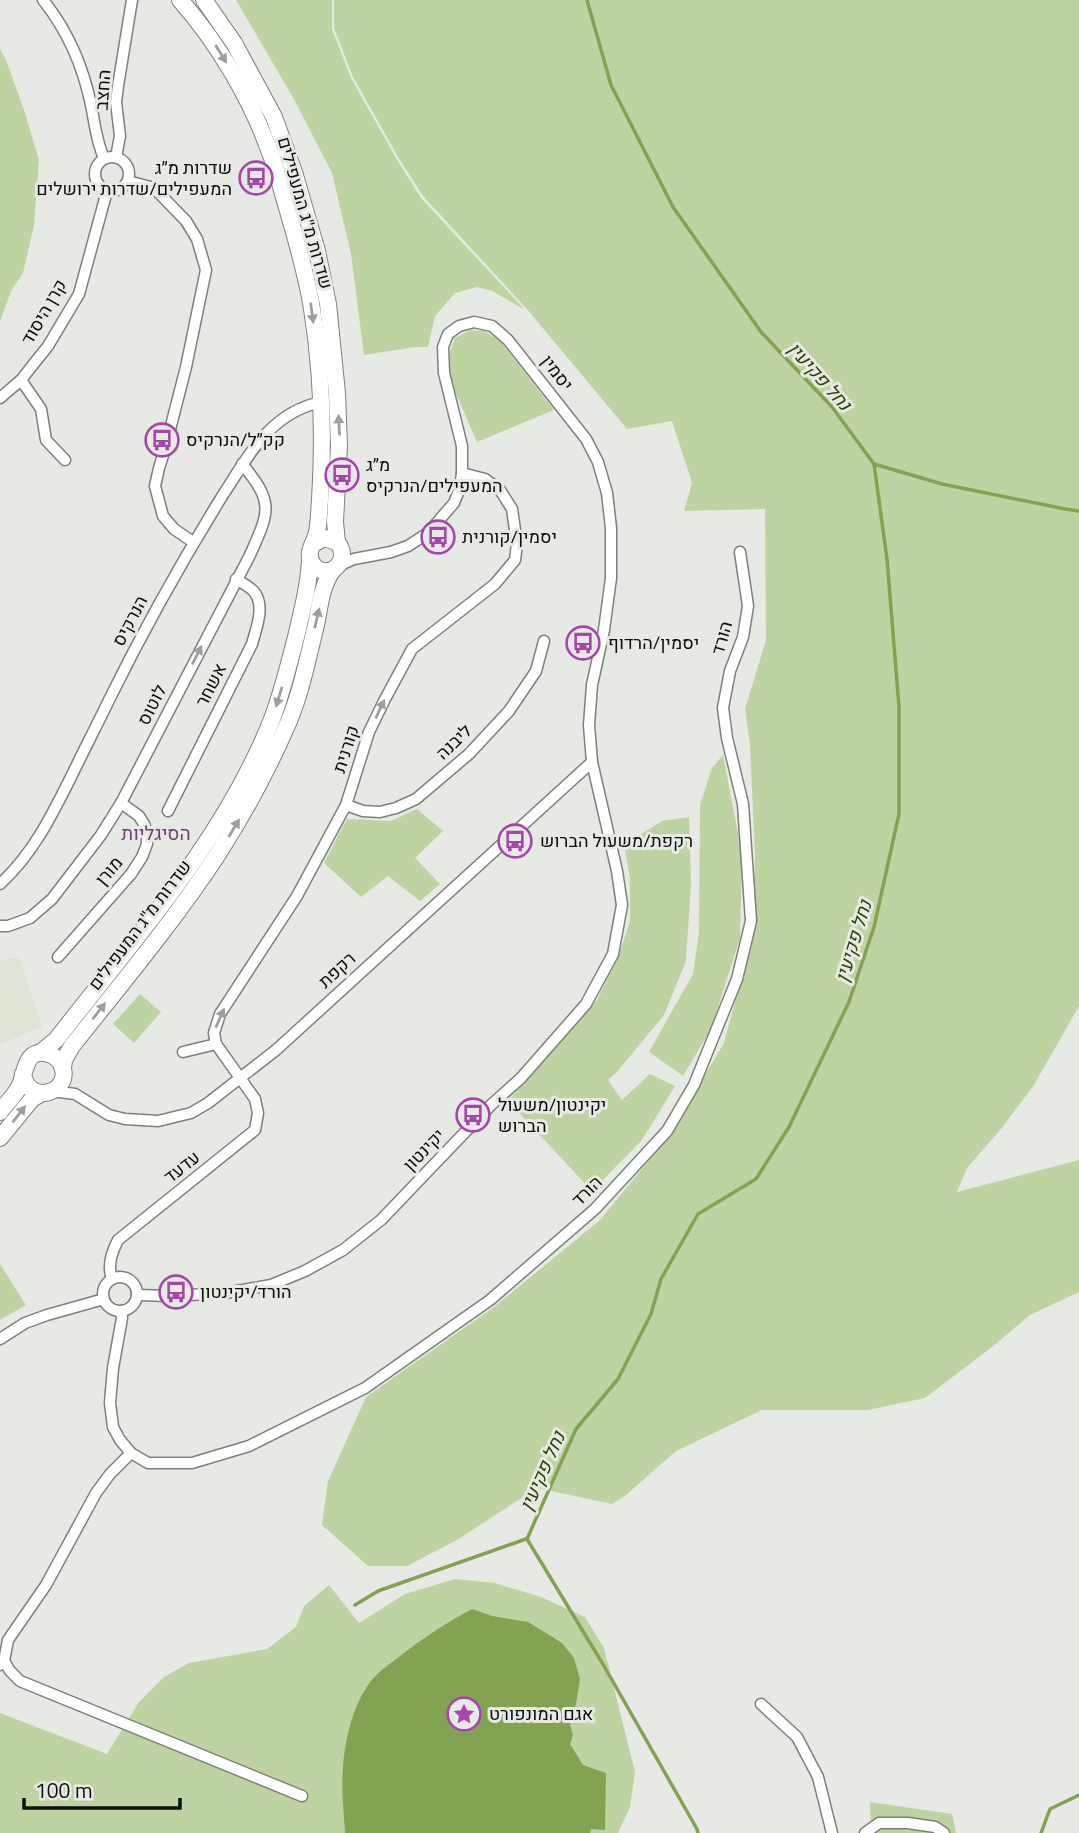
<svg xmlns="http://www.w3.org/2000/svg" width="1079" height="1833" font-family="'Titillium Web',Heebo,sans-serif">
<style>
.built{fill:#dee4d6}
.green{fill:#bed3a2}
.water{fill:#82a352}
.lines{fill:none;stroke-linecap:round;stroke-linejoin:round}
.stream{stroke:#82a352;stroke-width:3.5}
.street-casing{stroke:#7e807b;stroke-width:13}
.secondary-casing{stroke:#7e807b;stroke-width:18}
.street{stroke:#fff;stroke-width:10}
.secondary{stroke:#fff;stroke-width:16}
.oneway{fill:#9e9f9e}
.labels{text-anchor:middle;stroke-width:6;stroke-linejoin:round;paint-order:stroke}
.street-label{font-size:18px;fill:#0d0e0c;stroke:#e7eae4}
.poi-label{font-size:18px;fill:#0d0e0c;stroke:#e7eae4;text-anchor:start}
.water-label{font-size:19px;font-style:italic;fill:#2c4003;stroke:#e7eae4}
.neighbourhood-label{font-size:19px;fill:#704073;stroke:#e7eae4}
</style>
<rect width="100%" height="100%" fill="#e7eae4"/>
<path class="built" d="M20,958L42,1027L0,1044V960Z"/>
<g class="green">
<path d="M236,0H332V29L351,78L396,158L421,198L525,310L492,291L477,287L455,293L435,316L428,347H415L364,355L351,254L332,173L295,101Z"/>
<path d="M334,0H1079V1006L1034,1085L1001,1129L967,1168L957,1192L1079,1160V1292L1030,1315L992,1347L925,1398L868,1410H762L676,1451L626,1495L612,1504L537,1488L457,1540L407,1566H368L322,1525L328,1481L366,1397L494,1307L600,1220L668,1137L724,1043L752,939L755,855L750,744L745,709L766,640L765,509L684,511L692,483L672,421L627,429L526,308L423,196L398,157L353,77L334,28Z"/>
<path d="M0,49L6,60L24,110L39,160L34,225L23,273L12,289L0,321Z"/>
<path d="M470,330L485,331L500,341L554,410L477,442L450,380L448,358L455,338Z"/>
<path d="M723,755L742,854L740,938L711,1029L683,1076L649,1052L693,974L699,932L700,805L712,768Z"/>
<path d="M417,809L443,831L415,858L440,884L420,901L388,876L361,897L324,863L347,819L391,821Z"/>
<path d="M689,817L691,883L686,961L664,1015L617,1072L608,1080L622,1100L650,1074L675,1086L642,1140L592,1191L508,1101L597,1000L619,955L630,921V877L624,845L662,821Z"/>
<path d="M140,994L161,1012L134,1043L113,1024Z"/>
<path d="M0,1264L26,1305L0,1320Z"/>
<path d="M455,1579L495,1583L541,1597L585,1617L604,1648L635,1772L630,1807L618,1833H0V1713L107,1754L139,1702L164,1677L189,1663L267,1649L296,1627L304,1606L329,1585L359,1623L405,1594Z"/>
<path d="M870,1802L952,1814L956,1833H871Z"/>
</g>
<path class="water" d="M472,1609L492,1616L528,1622L562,1643L574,1658L580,1679L576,1704L570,1725L573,1735L570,1744L583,1765L606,1773L605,1830L591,1829L590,1833H345C344,1812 341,1789 343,1768C345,1739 353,1704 371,1681C379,1671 390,1664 400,1656C423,1638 446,1623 472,1609Z"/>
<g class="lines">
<g class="stream">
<path d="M587,0L611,85L673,207L761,332L832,407L874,464L887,559L899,707V814L874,927L849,1002L789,1127L756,1179L698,1214L661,1279L651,1314L618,1379L576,1429L527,1539L604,1666L697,1829L698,1833"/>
<path d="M874,464L942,484L1065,509L1079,511"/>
<path d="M355,1605L378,1591L526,1539"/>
<path d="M1041,1833L1050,1809L1079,1795"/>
</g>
<defs>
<g id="street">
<path d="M43,0C68,31 83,66 91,105C95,124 96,141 104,158"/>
<circle cx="112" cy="174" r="17"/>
<path d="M116,157L120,136L116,102L118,86L132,0"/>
<path d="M128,181L154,188L186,221L197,239L206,270L186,367L165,449L159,468L155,486L163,516L174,529L193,542"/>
<path d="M21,380L41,409L46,440L65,460"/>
<path d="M0,398L21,380L36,361L48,346L79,294L107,191"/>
<path d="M346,805L363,811L380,812L396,808L416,799L469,754L509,711L536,671L544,641"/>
<path d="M168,811L252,644C256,629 265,607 255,593C251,587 242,583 236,579"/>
<path d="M0,884C32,855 51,817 70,779C83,752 97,725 110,698C144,629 181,563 221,498C248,457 269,413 321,402"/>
<path d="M0,926H8L30,918L52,899L101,835L121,803L250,555C269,512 275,503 242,464"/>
<path d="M58,957L131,874L142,857L147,844V832L144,824L139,816L121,803"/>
<path d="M183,1052L216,1044"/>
<path d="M52,1091L75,1094L109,1115L125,1119L158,1121L191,1113L208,1103L276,1050L592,762"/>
<circle cx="120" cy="1294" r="17"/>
<path d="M112,1279C107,1265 112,1252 118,1240L255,1130L258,1113L255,1099L216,1044L214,1033L220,1014L297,896L346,805L369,732L384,701L412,649L495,584L515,560L517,544L512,509L500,490L485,479L462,473"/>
<path d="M137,1295L170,1296L226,1293L271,1285L305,1271L343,1250L381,1220L492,1104L521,1078L586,1004L613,954L622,905L617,871L592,762L589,725L592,685L604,630L611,578V528L607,493L598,462L586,439L508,340L492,326L474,322L459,326L448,334L443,347L444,373L462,446V473L460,488L454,503L428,533L408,546L391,552L354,559L338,566"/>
<path d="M121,1311L122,1318L113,1368L110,1403L113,1427L120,1440L131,1453L148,1463H192L249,1446L365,1388L490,1300L595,1209L667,1131L694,1085L737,979L751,921L743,804L727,738L723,708L730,671L743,637L748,606L740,552"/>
<path d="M0,1339L25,1323L47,1315L104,1299"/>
<path d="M4,1661L10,1671L20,1681L302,1796"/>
<path d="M0,1665L4,1661L8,1640L46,1585L96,1493L110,1474L131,1453"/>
<path d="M761,1704L797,1737L818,1777L832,1833"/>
<path d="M865,1833L879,1823H908L935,1827L944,1833"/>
</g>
<g id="secondary">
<path d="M180,0C217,42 250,97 269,150C277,170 282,191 288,211C297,243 307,276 312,309C322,372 324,437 320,500C319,511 319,522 317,532C316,539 311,545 310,552C309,557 311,562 314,566C330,581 352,560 337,542L324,538L313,544"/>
<path d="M204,0L234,43L274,117L294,172L317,251L328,304L337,393L339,446L335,522L337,542"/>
<path d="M40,1053L56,1040C134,939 225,839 272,719C282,693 289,664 296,637C302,611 309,585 310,559"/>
<path d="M63,1068L64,1060L72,1046C122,983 174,921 218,854C243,815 265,775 284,732C300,699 307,661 316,625C320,606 321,586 333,570"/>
<path d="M0,1112C6,1103 16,1095 20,1085C26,1071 25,1047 49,1054C54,1056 59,1059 61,1064C75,1091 29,1108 23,1074"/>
<path d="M0,1138L32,1099L42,1093"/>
</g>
</defs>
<use href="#street" class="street-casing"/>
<use href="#secondary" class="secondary-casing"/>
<use href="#street" class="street"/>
<use href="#secondary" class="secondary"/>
</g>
<defs><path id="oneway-solid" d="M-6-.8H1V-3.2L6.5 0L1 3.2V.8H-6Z" transform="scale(1.75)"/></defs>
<g class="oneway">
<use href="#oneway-solid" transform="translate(221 54) rotate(58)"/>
<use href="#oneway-solid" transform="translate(312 313) rotate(82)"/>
<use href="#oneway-solid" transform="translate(339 425) rotate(-93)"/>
<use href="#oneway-solid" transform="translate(317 618) rotate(-77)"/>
<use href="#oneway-solid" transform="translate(197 655) rotate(-63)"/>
<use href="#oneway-solid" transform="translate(279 697) rotate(107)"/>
<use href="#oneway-solid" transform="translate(380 709) rotate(-65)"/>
<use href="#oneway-solid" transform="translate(234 828) rotate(-59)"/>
<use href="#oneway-solid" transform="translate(99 1011) rotate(-52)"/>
<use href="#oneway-solid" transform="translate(220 1018) rotate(-66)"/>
<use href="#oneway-solid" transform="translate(19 1114) rotate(-52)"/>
</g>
<defs>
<symbol id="bus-ring" viewBox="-11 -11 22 22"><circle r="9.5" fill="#e7eae4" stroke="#a645ac" stroke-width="1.5"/><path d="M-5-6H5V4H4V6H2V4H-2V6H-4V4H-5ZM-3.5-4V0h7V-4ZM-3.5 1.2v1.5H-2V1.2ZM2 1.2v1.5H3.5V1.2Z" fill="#a645ac"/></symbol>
<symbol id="sight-ring" viewBox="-11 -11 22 22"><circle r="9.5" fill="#e7eae4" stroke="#a645ac" stroke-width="1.5"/><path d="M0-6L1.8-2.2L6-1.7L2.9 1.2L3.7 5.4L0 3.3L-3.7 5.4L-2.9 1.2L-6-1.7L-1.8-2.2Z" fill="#a645ac"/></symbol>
</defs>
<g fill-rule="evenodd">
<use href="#bus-ring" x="237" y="159" width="38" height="38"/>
<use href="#bus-ring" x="143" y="421" width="38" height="38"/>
<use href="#bus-ring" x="323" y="456" width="38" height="38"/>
<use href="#bus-ring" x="419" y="518" width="38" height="38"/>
<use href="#bus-ring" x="564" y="624" width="38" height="38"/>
<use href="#bus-ring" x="496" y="822" width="38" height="38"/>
<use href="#bus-ring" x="454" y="1096" width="38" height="38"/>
<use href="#bus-ring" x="157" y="1273" width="38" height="38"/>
<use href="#sight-ring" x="445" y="1695" width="38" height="38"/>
</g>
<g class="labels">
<g class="street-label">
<text transform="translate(103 90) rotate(-86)" y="6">החצב</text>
<text transform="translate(305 213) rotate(74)" y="6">שדרות מ"ג המעפילים</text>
<text transform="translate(44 312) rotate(-60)" y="6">קרן היסוד</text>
<text transform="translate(557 373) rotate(52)" y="6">יסמין</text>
<text transform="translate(130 621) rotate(-62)" y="6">הנרקיס</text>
<text transform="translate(722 638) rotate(-74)" y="6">הורד</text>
<text transform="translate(211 685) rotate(-63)" y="6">אשחר</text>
<text transform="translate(152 705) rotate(-63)" y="6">לוטוס</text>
<text transform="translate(454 742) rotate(-44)" y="6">ליבנה</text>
<text transform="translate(346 749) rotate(-72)" y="6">קורנית</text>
<text transform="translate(109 871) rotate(-50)" y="6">מורן</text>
<text transform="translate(140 925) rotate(-53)" y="6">שדרות מ"ג המעפילים</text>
<text transform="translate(337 970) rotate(-43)" y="6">רקפת</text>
<text transform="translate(424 1150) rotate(-46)" y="6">יקינטון</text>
<text transform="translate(182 1167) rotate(-38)" y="6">עדעד</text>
<text transform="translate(587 1191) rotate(-45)" y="6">הורד</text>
</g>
<g class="poi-label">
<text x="232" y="174" text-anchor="end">שדרות מ״ג<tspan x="232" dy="21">המעפילים/שדרות ירושלים</tspan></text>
<text x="186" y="446">קק״ל/הנרקיס</text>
<text x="366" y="471">מ״ג<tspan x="366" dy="21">המעפילים/הנרקיס</tspan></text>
<text x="462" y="543">יסמין/קורנית</text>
<text x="608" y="649">יסמין/הרדוף</text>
<text x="540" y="847">רקפת/משעול הברוש</text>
<text x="498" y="1111">יקינטון/משעול<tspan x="498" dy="21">הברוש</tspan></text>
<text x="200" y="1298">הורד/יקינטון</text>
<text x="489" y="1720">אגם המונפורט</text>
</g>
<g class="water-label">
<text transform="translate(820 376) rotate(48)" y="7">נחל פקיעין</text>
<text transform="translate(853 941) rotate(-73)" y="7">נחל פקיעין</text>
<text transform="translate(542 1471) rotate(-66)" y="7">נחל פקיעין</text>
</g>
<g class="neighbourhood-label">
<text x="156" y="840">הסיגליות</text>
</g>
</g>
<path d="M24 1798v10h156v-10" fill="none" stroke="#0d0e0c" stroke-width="3.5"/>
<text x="35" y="1798" font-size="21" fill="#0d0e0c" stroke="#e7eae4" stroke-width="5" paint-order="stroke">100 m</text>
</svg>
